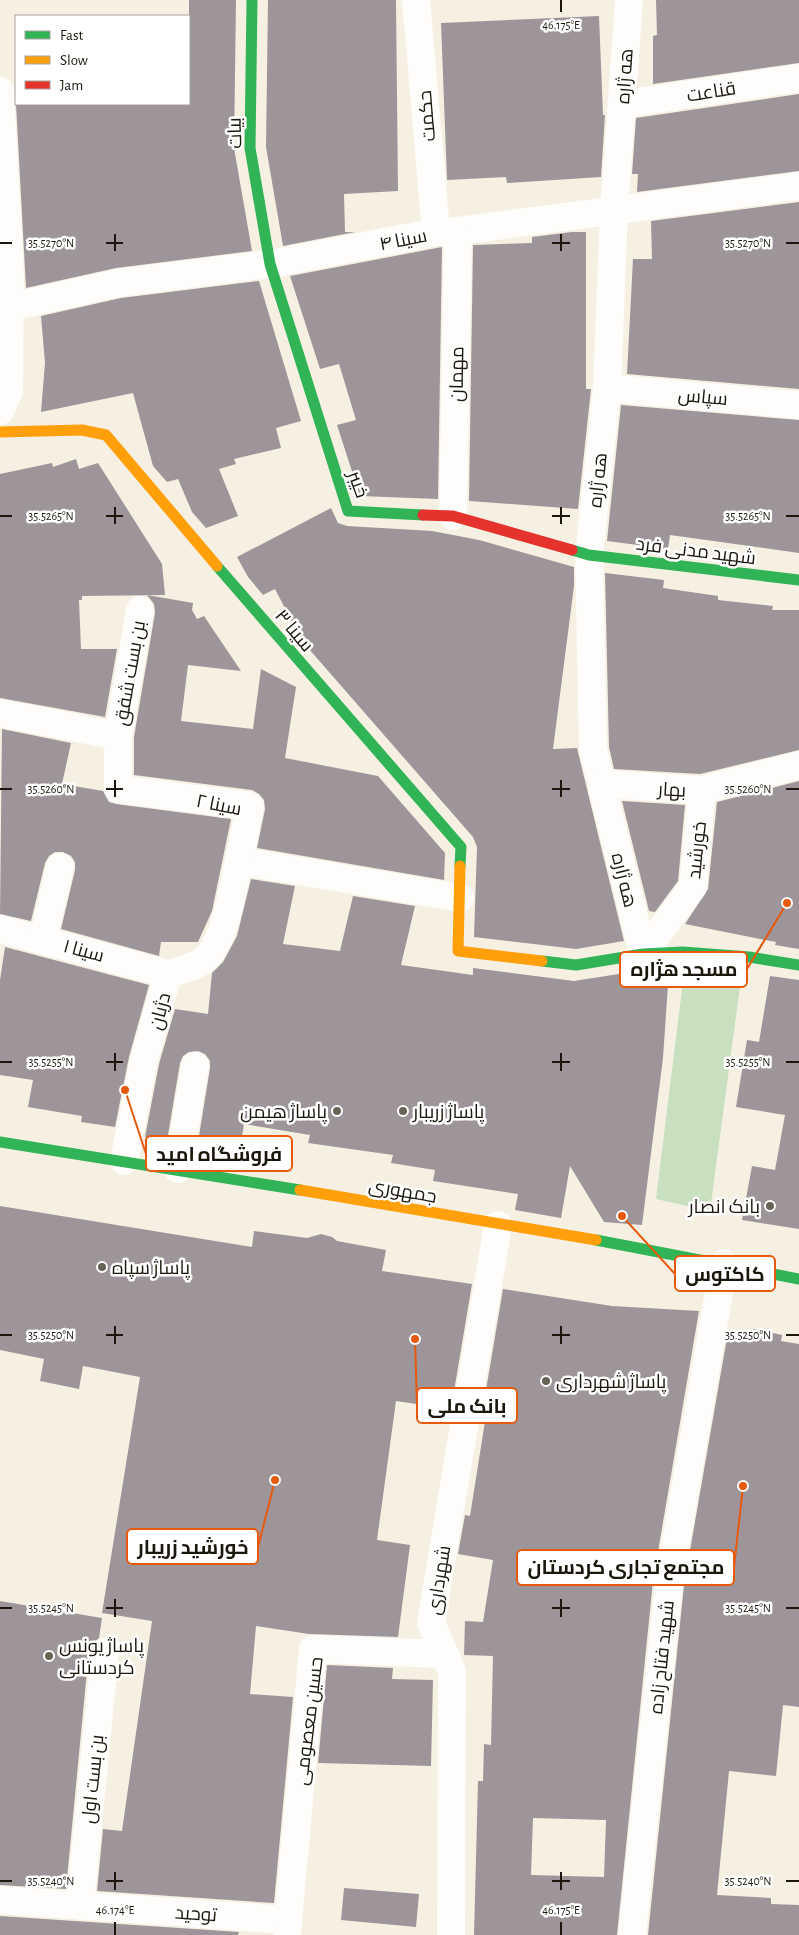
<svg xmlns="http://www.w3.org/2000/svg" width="799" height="1935" font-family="'Alegreya Sans',Cairo,sans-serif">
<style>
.green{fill:#c8e0c0}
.building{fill:#9d9599;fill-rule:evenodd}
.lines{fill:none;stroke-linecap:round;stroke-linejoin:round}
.street{stroke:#fefdfb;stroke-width:28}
.fast{stroke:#30b455;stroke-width:11}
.slow{stroke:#ff9f0a;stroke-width:11}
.jam{stroke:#e5322d;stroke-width:11}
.ticks{fill:none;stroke:#1b170c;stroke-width:2}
.poi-dot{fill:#686357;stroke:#fff;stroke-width:2}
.labels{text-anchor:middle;stroke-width:5;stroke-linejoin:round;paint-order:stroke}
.street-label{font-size:19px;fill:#1b170c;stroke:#fff}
.poi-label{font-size:19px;fill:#1b170c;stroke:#fff;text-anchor:start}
.ticks-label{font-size:12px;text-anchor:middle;fill:#1b170c;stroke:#fff;stroke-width:5;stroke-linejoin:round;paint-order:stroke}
.leader{fill:none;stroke:#e8590c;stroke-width:2}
.callout-dot{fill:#e8590c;stroke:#fff;stroke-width:2}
.callout{fill:#fff;stroke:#e8590c;stroke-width:2}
.callout-label{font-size:20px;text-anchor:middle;font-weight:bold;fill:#1b170c}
</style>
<rect width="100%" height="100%" fill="#f6f0e3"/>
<path class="green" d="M686,957L743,964L710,1211L656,1199Z"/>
<g class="building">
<path d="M189,0H236L234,148L252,251L116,268L26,288L16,104H189Z"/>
<path d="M268,0H396L398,191L344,194L345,232H355L283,246L266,147Z"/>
<path d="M656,0H799V63L653,84V36L657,35Z"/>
<path d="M599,16L603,115H605L601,177L507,183L506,177L447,180L441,23Z"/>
<path d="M799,94V171L637,192L638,174H632L636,118Z"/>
<path d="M799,202V389L627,374L633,259H652L651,221Z"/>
<path d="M572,232H586V389H591L578,509L469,501L473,245L532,243V237Z"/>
<path d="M442,247L438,499L360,496L337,425L356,420L339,364L320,369L290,276Z"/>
<path d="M259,281L301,421L276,428L281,448L234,459L236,464L219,469L238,516L206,528L192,512L178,479L167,482L153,466L133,393L41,412L45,363L41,316L121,298Z"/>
<path d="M621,405L799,420V553L670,535L668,549L607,541Z"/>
<path d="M76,459L79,469L98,463L162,564L165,595L82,596V600H79L81,649H117L105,717L0,698V474L52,463L53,467Z"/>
<path d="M331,508L338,523L347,526L432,531L479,540L574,567V586L553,749L577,748L624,941L576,949L474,937L477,847L473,837L302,641L275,589L263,595L248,577L237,557Z"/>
<path d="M605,573L664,580L663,588L718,596V600L773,606L772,610H799V750L700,774L614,769L609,747Z"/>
<path d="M147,595L193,603L192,610L197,619L204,616L241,671L188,665L181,721L253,729L261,669L296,687L285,758L378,776L445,853L444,880L257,848L265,809L264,800L259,794L252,790L134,775V737L155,613L154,604Z"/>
<path d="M2,729L71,743L62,784L103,791L109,802L116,804L231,819L212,911L198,942H161L159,956L61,929L75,870V862L71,856L63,852H55L49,856L45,863L31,921L0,914Z"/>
<path d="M799,781V949L775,945L776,942L685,924L708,889L717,802Z"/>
<path d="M622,801L685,805L678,881L655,912L649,911Z"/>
<path d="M251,879L295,886L283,944L340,951L353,896L415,906L401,965L473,975V968L574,981L625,973V982L668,985L663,1058L642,1225L604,1222L570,1166L561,1218L515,1210L518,1194L433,1181L435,1170L391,1163L393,1155L308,1143L310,1135L244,1124L241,1143L199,1136L210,1068V1061L205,1054L198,1051L189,1052L183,1056L180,1063L167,1141L145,1137L159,1064L175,1009L208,1014L212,973L223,962L237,936Z"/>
<path d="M5,947L149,985L129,1057L115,1127L81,1122L82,1116L28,1107L33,1080L0,1075V980Z"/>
<path d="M770,976L799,980V1229L742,1220L752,1166L775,1170L785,1115L736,1107L747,1040L759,1042Z"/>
<path d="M0,1206L252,1247L254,1231L307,1238L321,1234L332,1237L337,1241L386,1250L382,1271L472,1284L451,1409L396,1401L377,1540L410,1545L398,1637L309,1634L256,1626L250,1694L293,1697L274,1903L97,1891L103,1829L122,1831L152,1621L102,1613L140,1377L83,1366L79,1389L40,1381L44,1359L0,1350Z"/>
<path d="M503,1289L612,1306L699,1311L653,1581L617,1935H474L478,1781H483L484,1744L491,1745L493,1656L464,1655L465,1621L483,1622L493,1560L458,1554L465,1515L470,1516L486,1415L482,1414ZM533,1818L606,1820L604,1877L531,1875Z"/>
<path d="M753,1329L782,1335L781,1341L799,1344V1707L783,1705L776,1776L729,1771L717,1895L771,1898V1904L799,1905V1935H648L684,1585L728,1332L753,1336Z"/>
<path d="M0,1601L102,1618L99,1638L93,1643L89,1650L66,1889L0,1885Z"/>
<path d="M327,1665L393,1668L392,1679L433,1680L431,1766L318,1763Z"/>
<path d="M344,1888L419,1894L416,1927L341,1920Z"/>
<path d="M0,1916L239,1932L238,1935H0Z"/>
</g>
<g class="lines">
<g class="street">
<path d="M416,0L436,232"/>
<path d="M629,0L614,211L607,388L589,555L593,749L643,954"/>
<path d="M0,91L10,275L9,391L0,411"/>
<path d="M623,104L799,78"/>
<path d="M10,307L118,283L270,264L436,232L458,231L799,186"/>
<path d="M607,388L799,405"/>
<path d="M453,516L458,231"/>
<path d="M0,713L118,736V789L250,806L239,861L460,898"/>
<path d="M118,736L140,610"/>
<path d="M602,784L702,790L799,765"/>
<path d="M0,929L168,974"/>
<path d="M43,939L60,867"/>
<path d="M643,954L693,887L702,790"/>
<path d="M124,1161L144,1060L168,974C180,971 191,968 201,962C226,945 232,889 239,861"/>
<path d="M178,1169L195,1066"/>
<path d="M0,1900L288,1920L287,1935"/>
<path d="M80,1906L105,1652"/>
<path d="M288,1920L313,1649L444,1654"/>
<path d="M451,1935L452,1671L431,1622L498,1225"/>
<path d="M632,1935L669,1583L724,1263"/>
</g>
<g class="fast">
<path d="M252,0L250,148L270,264L348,511L423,515"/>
<path d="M572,550L589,555L799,580"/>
<path d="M217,566L461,847L460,866"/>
<path d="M542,961L576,965L643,954L683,952L749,957L799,965"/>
<path d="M0,1142L300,1190"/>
<path d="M596,1240L799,1279"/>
</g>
<g class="slow">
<path d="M0,432L82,430L106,435L217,566"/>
<path d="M460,866L458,951L542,961"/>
<path d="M300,1190L596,1240"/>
</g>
<path class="jam" d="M423,515L453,516L572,550"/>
</g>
<path class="ticks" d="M561,0V12M115,234V251M561,234V251M0,243H12M106,243H123M552,243H570M786,243H799M115,507V524M561,507V524M0,516H12M106,516H123M552,516H570M786,516H799M115,780V797M561,780V797M0,789H12M106,789H123M552,789H570M786,789H799M115,1053V1071M561,1053V1071M0,1062H12M106,1062H123M552,1062H570M786,1062H799M115,1326V1344M561,1326V1344M0,1335H12M106,1335H123M552,1335H570M786,1335H799M115,1599V1617M561,1599V1617M0,1608H12M106,1608H123M552,1608H570M786,1608H799M115,1872V1890M561,1872V1890M0,1881H12M106,1881H123M552,1881H570M786,1881H799M115,1922V1935M561,1922V1935"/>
<g class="poi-dot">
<circle cx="337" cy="1111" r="5"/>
<circle cx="403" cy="1111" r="5"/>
<circle cx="770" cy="1206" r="5"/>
<circle cx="102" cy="1267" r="5"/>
<circle cx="546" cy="1381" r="5"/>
<circle cx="49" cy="1656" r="5"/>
</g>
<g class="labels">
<g class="street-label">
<text transform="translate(624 76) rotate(-86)" y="7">هه ژاره</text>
<text transform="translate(711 91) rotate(-9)" y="7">قناعت</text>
<text transform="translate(426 116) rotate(-95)" y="7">حکمت</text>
<text transform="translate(234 133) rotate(-92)" y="7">بیات</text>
<text transform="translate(403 239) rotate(-11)" y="7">سینا ۴</text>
<text transform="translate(456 374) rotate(-89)" y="7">مهمان</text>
<text transform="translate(703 396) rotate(5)" y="7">سپاس</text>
<text transform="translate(597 480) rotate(-84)" y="7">هه ژاره</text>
<text transform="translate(359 484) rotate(70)" y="7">خیبر</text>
<text transform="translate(696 550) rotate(7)" y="7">شهید مدنی فرد</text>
<text transform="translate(295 630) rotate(50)" y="7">سینا ۳</text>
<text transform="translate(129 673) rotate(-80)" y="7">بن بست شفق</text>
<text transform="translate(672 789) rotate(3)" y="7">بهار</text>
<text transform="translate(219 804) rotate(11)" y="7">سینا ۲</text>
<text transform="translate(696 850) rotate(-84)" y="7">خورشید</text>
<text transform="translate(625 880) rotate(76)" y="7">هه ژاره</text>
<text transform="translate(84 950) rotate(15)" y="7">سینا ۱</text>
<text transform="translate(159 1011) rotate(-75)" y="7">دژبان</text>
<text transform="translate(403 1190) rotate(10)" y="7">جمهوری</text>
<text transform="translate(438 1580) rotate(-81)" y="7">شهرداری</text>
<text transform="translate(661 1657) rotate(-84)" y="7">شهید فتاح زاده</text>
<text transform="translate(308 1721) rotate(-83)" y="7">حسین معصومی</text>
<text transform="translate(92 1779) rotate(-84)" y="7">بن بست اول</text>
<text transform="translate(196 1913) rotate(4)" y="7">توحید</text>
</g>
<g class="poi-label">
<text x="327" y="1118" text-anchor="end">پاساژ هیمن</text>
<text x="413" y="1118">پاساژ زریبار</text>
<text x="760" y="1213" text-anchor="end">بانک انصار</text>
<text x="112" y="1274">پاساژ سپاه</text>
<text x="556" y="1388">پاساژ شهرداری</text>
<text x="59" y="1652">پاساژ یونس<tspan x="59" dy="22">کردستانی</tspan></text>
</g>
</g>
<g class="ticks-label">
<text x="561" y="29">46.175°E</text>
<text x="51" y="247">35.5270°N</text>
<text x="748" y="247">35.5270°N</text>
<text x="51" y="520">35.5265°N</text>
<text x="748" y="520">35.5265°N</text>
<text x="51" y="793">35.5260°N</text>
<text x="748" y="793">35.5260°N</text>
<text x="51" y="1066">35.5255°N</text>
<text x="748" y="1066">35.5255°N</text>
<text x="51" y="1339">35.5250°N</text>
<text x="748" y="1339">35.5250°N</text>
<text x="51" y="1612">35.5245°N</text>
<text x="748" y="1612">35.5245°N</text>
<text x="51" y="1885">35.5240°N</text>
<text x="748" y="1885">35.5240°N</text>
<text x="115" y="1914">46.174°E</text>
<text x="561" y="1914">46.175°E</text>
</g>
<path class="leader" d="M787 903L747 969M125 1090L146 1154M622 1216L675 1274M415 1339L417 1406M275 1480L258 1547M743 1486L734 1567"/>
<g class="callout-dot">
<circle cx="787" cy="903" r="5"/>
<circle cx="125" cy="1090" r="5"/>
<circle cx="622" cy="1216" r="5"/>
<circle cx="415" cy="1339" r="5"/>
<circle cx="275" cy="1480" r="5"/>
<circle cx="743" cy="1486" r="5"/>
</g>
<g class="callout">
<rect x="620" y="952" width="127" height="35" rx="5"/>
<rect x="146" y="1136" width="146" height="35" rx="5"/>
<rect x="675" y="1256" width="100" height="35" rx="5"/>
<rect x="417" y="1388" width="100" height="35" rx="5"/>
<rect x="127" y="1529" width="131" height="35" rx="5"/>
<rect x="517" y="1550" width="217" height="35" rx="5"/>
</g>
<g class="callout-label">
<text x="684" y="976">مسجد هژاره</text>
<text x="219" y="1161">فروشگاه امید</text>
<text x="725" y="1281">کاکتوس</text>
<text x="467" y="1413">بانک ملی</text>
<text x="193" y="1554">خورشید زریبار</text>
<text x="626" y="1574">مجتمع تجاری کردستان</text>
</g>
<rect x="15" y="15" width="175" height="90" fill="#ffffff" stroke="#a4a29e"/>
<rect x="25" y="31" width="25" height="8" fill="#30b455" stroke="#a4a29e"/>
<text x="60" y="40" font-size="15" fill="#1b170c">Fast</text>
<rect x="25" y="56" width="25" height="8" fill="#ff9f0a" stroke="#a4a29e"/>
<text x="60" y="65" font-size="15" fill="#1b170c">Slow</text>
<rect x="25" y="81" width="25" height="8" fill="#e5322d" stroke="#a4a29e"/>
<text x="60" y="90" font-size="15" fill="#1b170c">Jam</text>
</svg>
